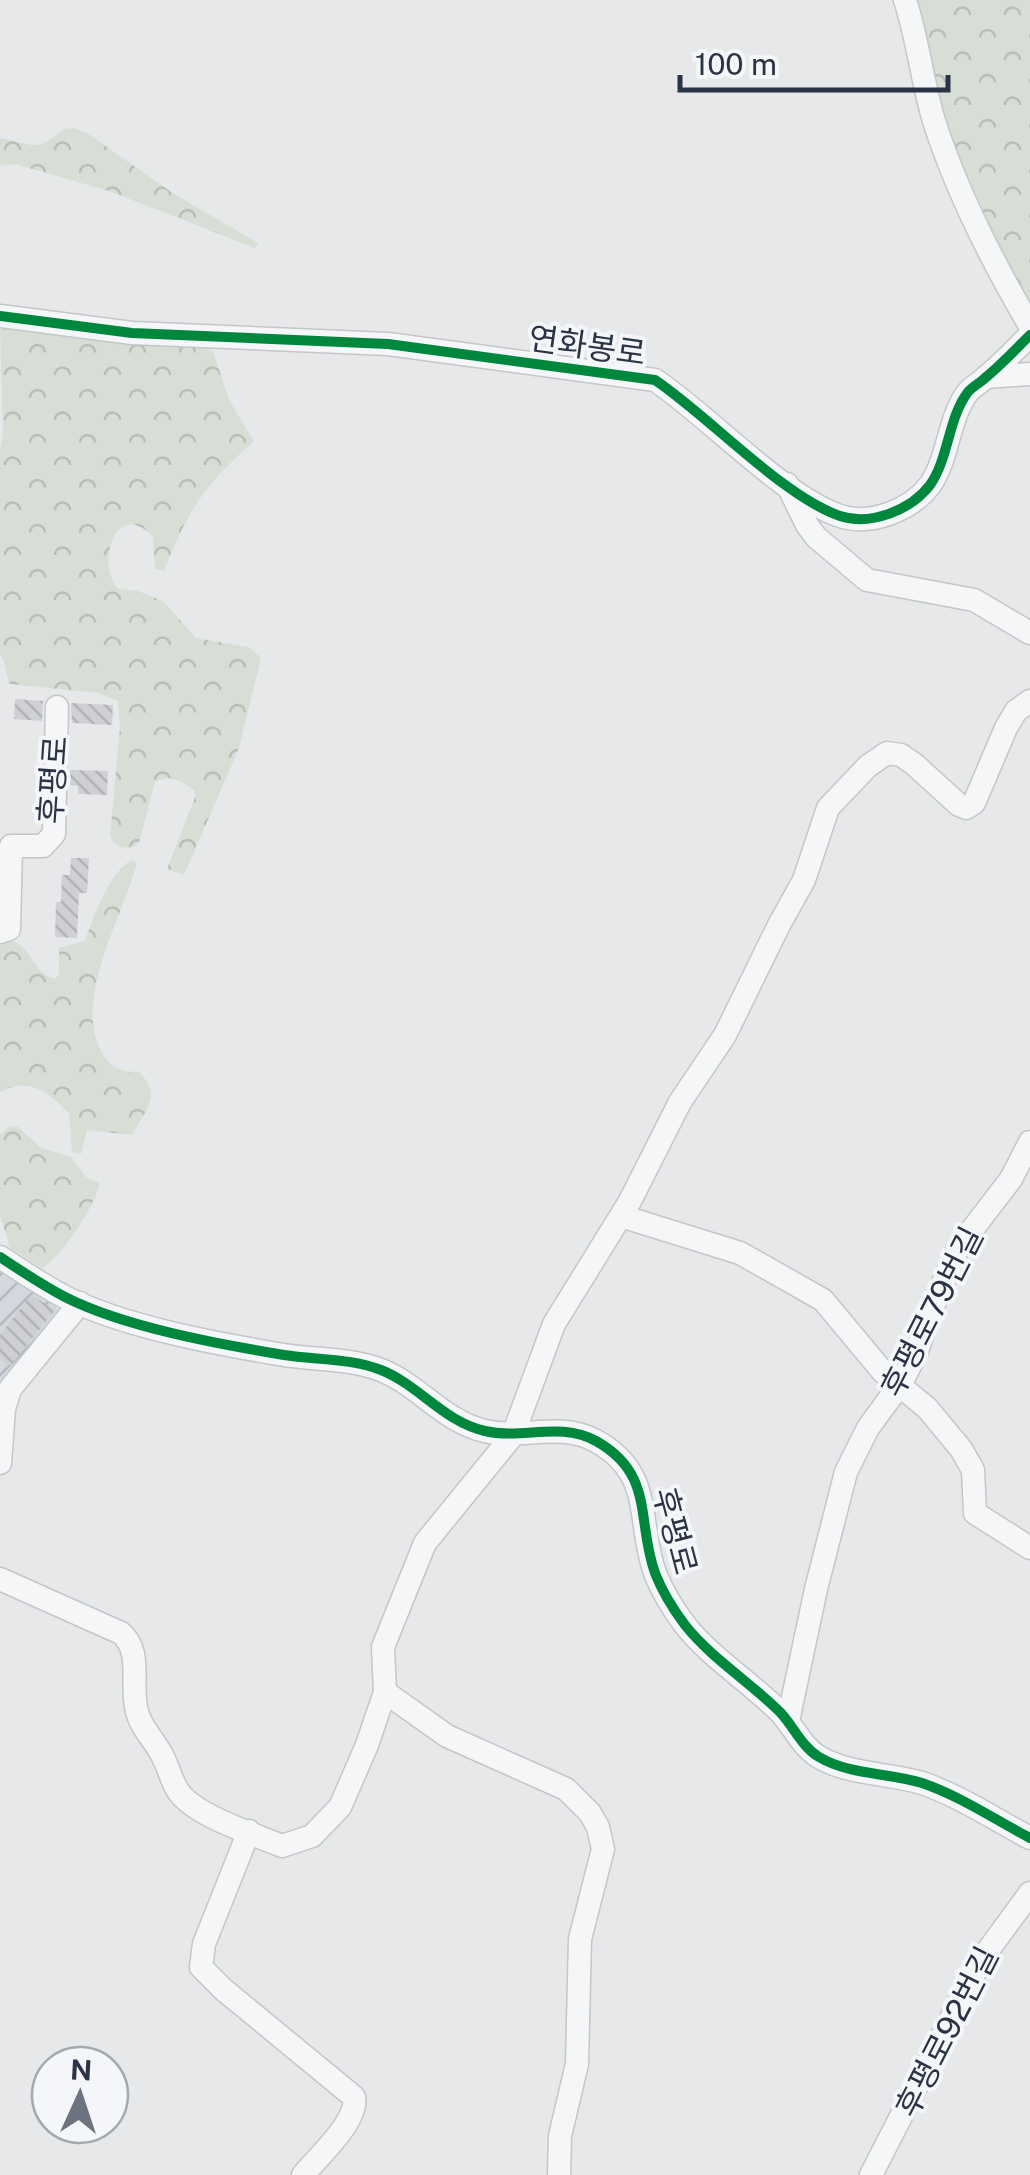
<svg xmlns="http://www.w3.org/2000/svg" width="1030" height="2175" font-family="'Public Sans','Noto Sans KR',sans-serif">
<style>
.industrial{fill:url(#industrial-furrows)}
.forest{fill:url(#forest-crowns)}
.building{fill:url(#building-back-hatch)}
.lines{fill:none;stroke-linecap:round;stroke-linejoin:round}
.minor-casing{stroke:#c4c6c8;stroke-width:25}
.minor{stroke:#f5f6f7;stroke-width:22}
.cycleway-casing{stroke:#f4f6f9;stroke-width:16}
.cycleway{stroke:#00873e;stroke-width:10}
.labels{text-anchor:middle;stroke-width:8;stroke-linejoin:round;paint-order:stroke}
.street-label{font-size:32px;fill:#2b3445;stroke:#f4f6f9}
</style>
<defs>
<pattern id="industrial-furrows" width="10" height="10" patternUnits="userSpaceOnUse" patternTransform="scale(2.5)"><rect width="10" height="10" fill="#d4d7dd"/><path d="M-1 1l2-2M0 10L10 0M9 11l2-2" fill="none" stroke="#b6b9bf"/></pattern>
<pattern id="forest-crowns" width="20" height="18" patternUnits="userSpaceOnUse" patternTransform="scale(2.5)"><rect width="20" height="18" fill="#d6ded6"/><path d="M2 6a3 3 0 1 1 6 0M12 15a3 3 0 1 1 6 0" fill="none" stroke="#b8bfb9"/></pattern>
<pattern id="building-back-hatch" width="6" height="6" patternUnits="userSpaceOnUse" patternTransform="scale(2.5)"><rect width="6" height="6" fill="#ced0d3"/><path d="M-1 5l2 2M0 0l6 6M5-1l2 2" fill="none" stroke="#b1b3b6"/></pattern>
</defs>
<rect width="100%" height="100%" fill="#e6e8ea"/>
<path class="industrial" d="M0,1266L46,1294L58,1309L49,1330L0,1389Z"/>
<g class="forest">
<path d="M911,0H1030V310L997,258L946,136Z"/>
<path d="M74,128L87,133L174,194L258,243L255,248L109,191L15,164L0,166V138C37,145 35,153 64,129Z"/>
<path d="M0,327L68,336L204,347L213,351L229,400L254,441C205,485 188,509 164,571L155,569L153,537C113,494 96,571 119,589L138,591L163,601L196,638L248,647L261,658L239,748L184,875L167,869L195,797V791C183,782 169,773 155,782L139,843C128,851 116,849 110,836L120,727L118,701L98,693L10,684C5,674 8,664 0,655V451L3,433Z"/>
<path d="M131,860L137,863C123,916 73,999 101,1051C109,1067 122,1073 139,1072C163,1095 145,1111 132,1135L87,1130L81,1154L72,1152L69,1113C48,1092 28,1076 0,1092V941C32,935 29,974 55,979L59,974V948L85,941C94,915 109,874 131,860Z"/>
<path d="M10,1126L18,1127L41,1148L71,1157L86,1177L99,1183C99,1201 59,1260 42,1268L10,1248L0,1215V1135Z"/>
</g>
<g class="building">
<path d="M15,699L43,701L42,721L14,719Z"/>
<path d="M71,703L113,705L112,725L72,723Z"/>
<path d="M70,770L108,771L107,795L78,794V786L70,785Z"/>
<path d="M71,858H89L87,893H79L77,938L55,937L56,902H61L62,875H70Z"/>
<path d="M31,1295L55,1310L10,1366L0,1359V1335Z"/>
</g>
<g class="lines">
<defs>
<g id="minor">
<path d="M905,0C918,40 922,81 934,121C957,193 992,261 1030,326"/>
<path d="M0,316L132,333L388,344L655,380C710,417 782,496 840,516C871,526 911,510 930,485C949,458 948,418 968,392C972,387 980,383 985,378C1001,365 1015,350 1030,335"/>
<path d="M986,377L1030,374"/>
<path d="M787,484L807,525L816,537L867,580L974,600L1030,633"/>
<path d="M0,932L9,929L11,846H43L54,834L57,707"/>
<path d="M621,1216L740,1253L823,1300L883,1372L927,1408L961,1449L973,1470L975,1513L1030,1548"/>
<path d="M0,1257C21,1271 42,1285 65,1297C124,1327 218,1344 284,1355C316,1360 350,1358 381,1370C419,1385 444,1422 485,1431C523,1440 559,1421 596,1441C655,1474 636,1520 655,1573C662,1591 673,1609 685,1625C711,1658 750,1682 780,1712C794,1727 802,1747 819,1757C849,1775 890,1773 922,1783C960,1796 994,1819 1030,1838"/>
<path d="M0,1463L4,1409L10,1389L80,1303"/>
<path d="M0,1579L121,1633C142,1651 131,1681 136,1707C139,1726 153,1738 162,1755C168,1766 171,1780 178,1791C195,1816 254,1834 282,1846L312,1836L340,1807L367,1745L385,1692L383,1647L425,1543L513,1435L554,1324L630,1201L680,1102L725,1035L779,925L804,880L828,808L868,766L887,753L901,755L914,764L959,805L966,808L974,803L1006,728L1016,711L1030,701"/>
<path d="M385,1692L447,1736L566,1789L590,1813L598,1827L603,1849L580,1939L577,2064L560,2136L559,2175"/>
<path d="M788,1721L816,1589L846,1472L868,1428L901,1383L916,1354L930,1313L958,1248L1011,1179L1030,1142"/>
<path d="M249,1831L204,1944L201,1967L224,1990L354,2097C359,2120 318,2157 303,2175"/>
<path d="M871,2175L981,1960L1030,1893"/>
</g>
</defs>
<use href="#minor" class="minor-casing"/>
<use href="#minor" class="minor"/>
<defs>
<g id="cycleway">
<path d="M0,316L132,333L388,344L655,380C710,417 782,496 840,516C871,526 911,510 930,485C949,458 948,418 968,392C972,387 980,383 985,378C1001,365 1015,350 1030,335"/>
<path d="M0,1257C21,1271 42,1285 65,1297C124,1327 218,1344 284,1355C316,1360 350,1358 381,1370C419,1385 444,1422 485,1431C523,1440 559,1421 596,1441C655,1474 636,1520 655,1573C662,1591 673,1609 685,1625C711,1658 750,1682 780,1712C794,1727 802,1747 819,1757C849,1775 890,1773 922,1783C960,1796 994,1819 1030,1838"/>
</g>
</defs>
<use href="#cycleway" class="cycleway-casing"/>
<use href="#cycleway" class="cycleway"/>
</g>
<g class="labels">
<g class="street-label">
<text transform="translate(587 346) rotate(8)" y="11">연화봉로</text>
<text transform="translate(53 780) rotate(-86)" y="11">후평로</text>
<text transform="translate(932 1312) rotate(-63)" y="11">후평로79번길</text>
<text transform="translate(675 1531) rotate(75)" y="11">후평로</text>
<text transform="translate(947 2032) rotate(-63)" y="11">후평로92번길</text>
</g>
</g>
<g transform="translate(80 2095) rotate(3)"><circle r="48" fill="#f4f6f9" stroke="#a4a8b1" stroke-width="2.5"/>
<path d="M0-8L18 38L0 25L-18 38Z" fill="#6c737f"/>
<text y="-15" font-size="28" font-weight="bold" text-anchor="middle" fill="#2b3445">N</text>
</g>
<path d="M680 75v15h268v-15" fill="none" stroke="#2b3445" stroke-width="5"/>
<text x="695" y="75" font-size="30" fill="#2b3445" stroke="#f4f6f9" stroke-width="8" paint-order="stroke">100 m</text>
</svg>
